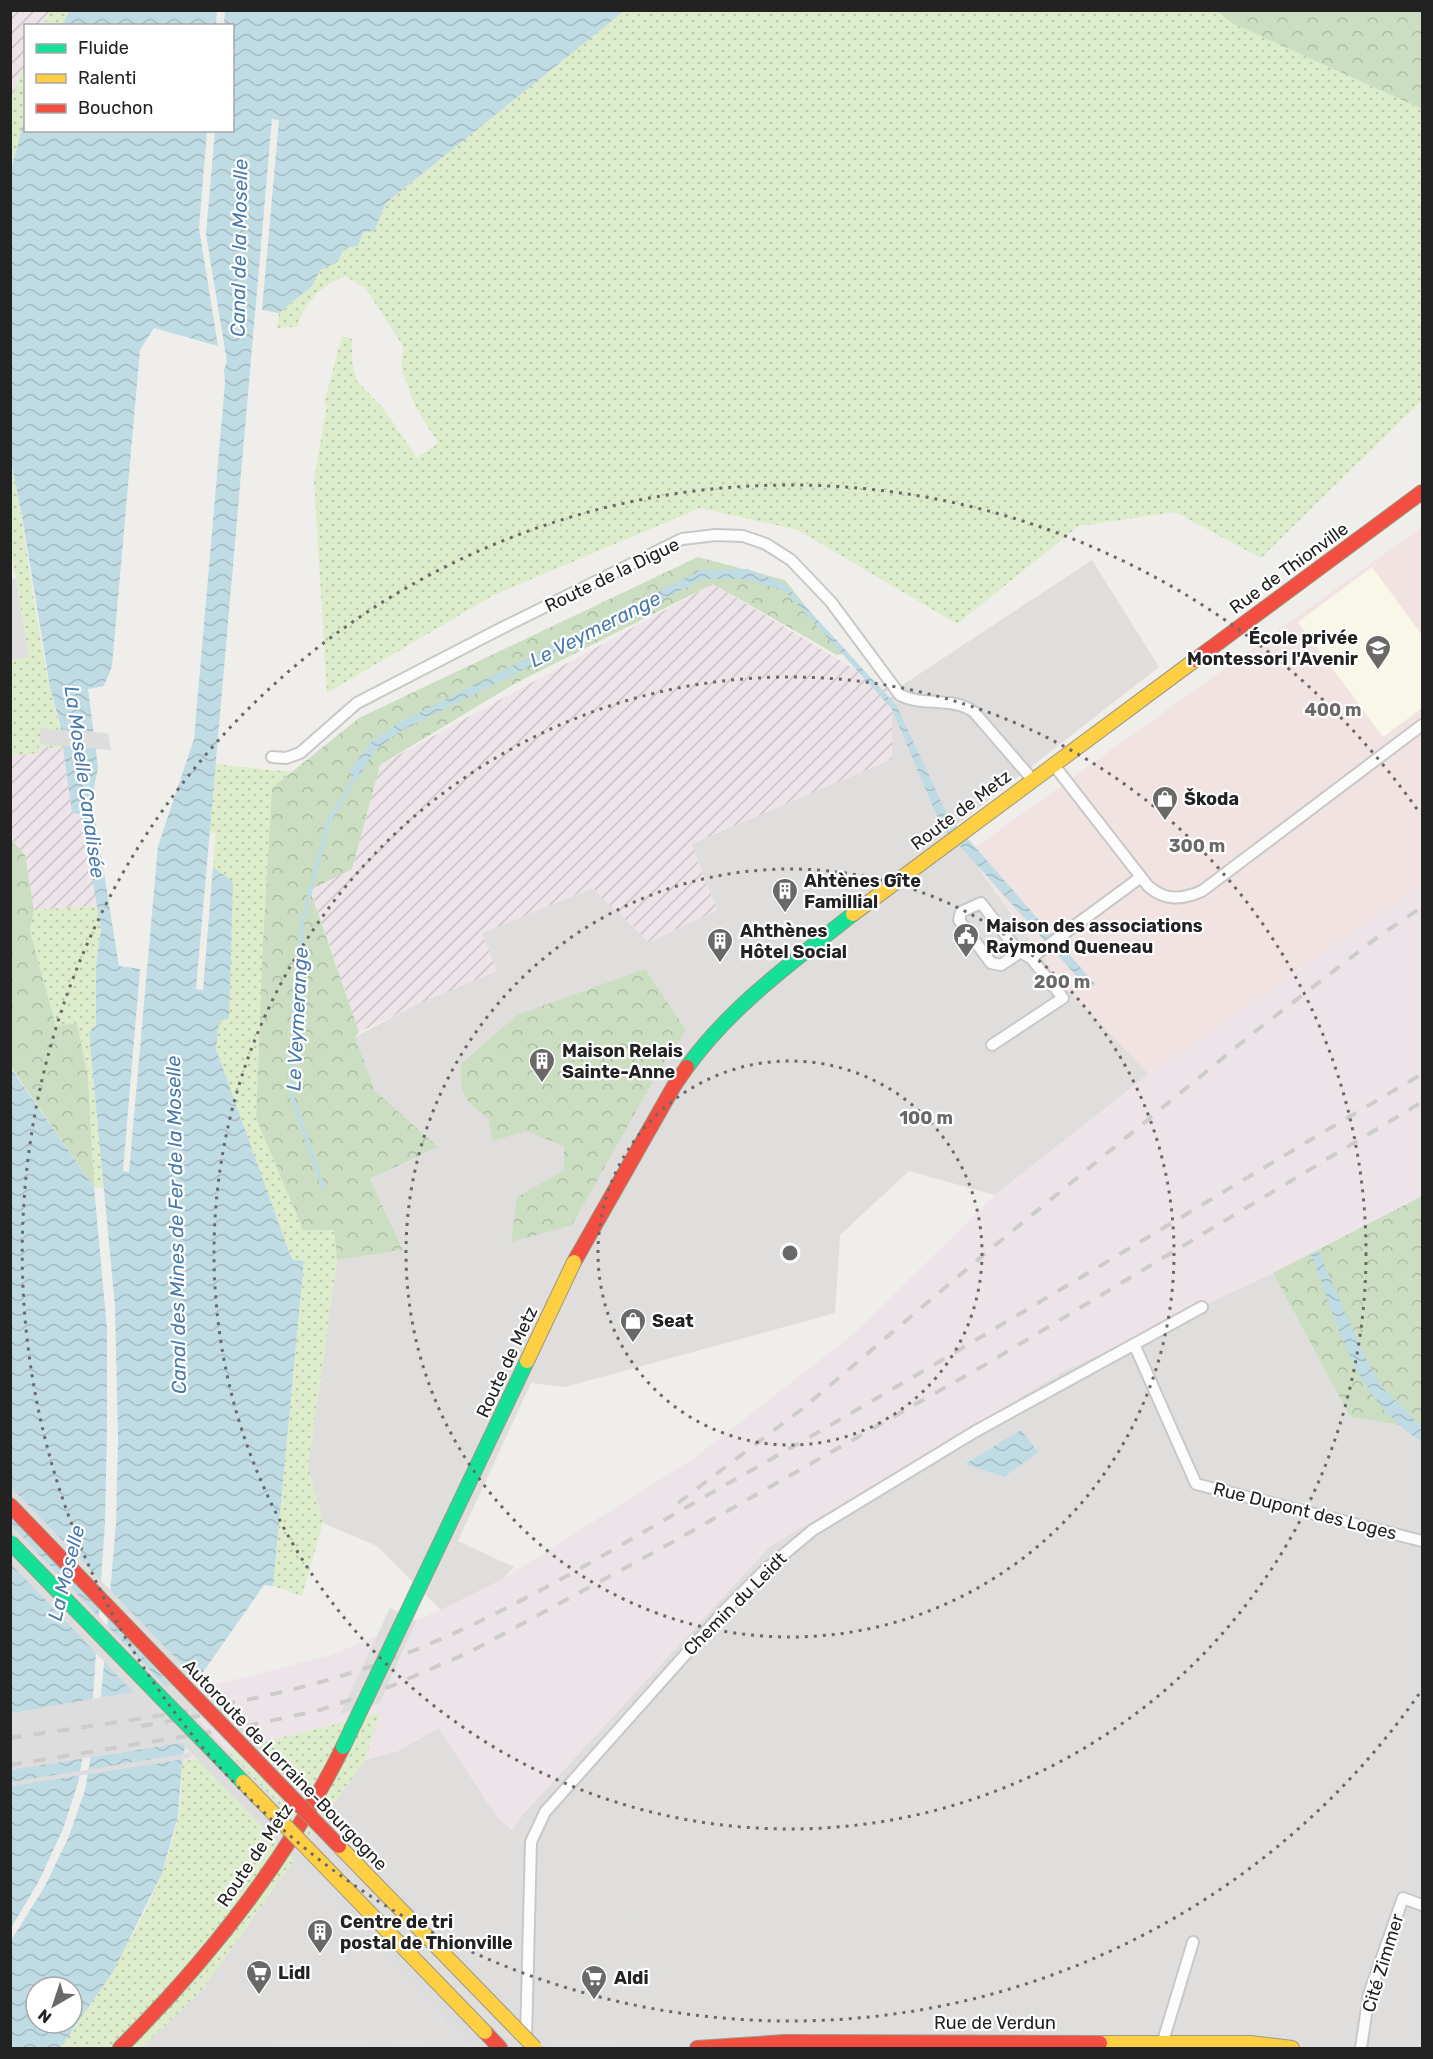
<svg xmlns="http://www.w3.org/2000/svg" width="1433" height="2059" font-family="Rubik,sans-serif">
<style>
.residential{fill:#dfdedc}
.commercial{fill:#f1e3e1}
.industrial{fill:url(#industrial-furrows)}
.education{fill:#f8f7e8}
.railway{fill:#ede4e9}
.grass{fill:url(#grass-dots)}
.forest{fill:url(#forest-crowns)}
.parking{fill:#e0dfde}
.water{fill:url(#water-waves);fill-rule:evenodd}
.pier{fill:#dedddd}
.lines{fill:none;stroke-linecap:round;stroke-linejoin:round}
.stream{stroke:#bfdbe3;stroke-width:4}
.street-casing{stroke:#c9c8c7;stroke-width:14}
.fast-casing{stroke:#999a82;stroke-width:16}
.slow-casing{stroke:#999a82;stroke-width:16}
.jam-casing{stroke:#999a82;stroke-width:16}
.street{stroke:#fdfcfc;stroke-width:10}
.fast{stroke:#16e098;stroke-width:14}
.slow{stroke:#ffcf43;stroke-width:14}
.jam{stroke:#f24e42;stroke-width:14}
.rail{stroke:#ccc;stroke-width:4;stroke-dasharray:12 12;stroke-linecap:butt}
.fast-bridge-casing{stroke:#999a82;stroke-width:16;stroke-linecap:butt}
.slow-bridge-casing{stroke:#999a82;stroke-width:16;stroke-linecap:butt}
.jam-bridge-casing{stroke:#999a82;stroke-width:16;stroke-linecap:butt}
.fast-bridge{stroke:#16e098;stroke-width:14}
.slow-bridge{stroke:#ffcf43;stroke-width:14}
.jam-bridge{stroke:#f24e42;stroke-width:14}
.ring{fill:none;stroke:#6a6968;stroke-width:3;stroke-dasharray:3 6}
.labels{text-anchor:middle;stroke-width:4.5;stroke-linejoin:round;paint-order:stroke}
.street-label{font-size:18px;fill:#222;stroke:#fff}
.poi-label{font-size:18px;font-weight:bold;fill:#222;stroke:#fff;text-anchor:start}
.water-label{font-size:20px;font-style:italic;fill:#4a7aab;stroke:#fff}
.centre{fill:#6a6968;stroke:#fff;stroke-width:3}
.ring-label{font-size:18px;text-anchor:middle;font-weight:bold;fill:#6a6968;stroke:#fff;stroke-width:4.5;stroke-linejoin:round;paint-order:stroke}
</style>
<defs>
<pattern id="industrial-furrows" width="10" height="10" patternUnits="userSpaceOnUse" patternTransform="scale(1.5)"><rect width="10" height="10" fill="#ede4e9"/><path d="M-1 1l2-2M0 10L10 0M9 11l2-2" fill="none" stroke="#cbc3c8"/></pattern>
<pattern id="grass-dots" width="8" height="8" patternUnits="userSpaceOnUse" patternTransform="scale(1.5)"><rect width="8" height="8" fill="#ddeccb"/><path d="M2 2h.1M6 6h.1" fill="none" stroke="#bdcaae" stroke-width="1.8" stroke-linecap="round"/></pattern>
<pattern id="forest-crowns" width="20" height="18" patternUnits="userSpaceOnUse" patternTransform="scale(1.5)"><rect width="20" height="18" fill="#cbdec1"/><path d="M2 6a3 3 0 1 1 6 0M12 15a3 3 0 1 1 6 0" fill="none" stroke="#aebea6"/></pattern>
<pattern id="water-waves" width="16" height="10" patternUnits="userSpaceOnUse" patternTransform="scale(1.5)"><rect width="16" height="10" fill="#bfdbe3"/><path d="M0 5q4-4 8 0t8 0" fill="none" stroke="#a4bcc2"/></pattern>
</defs>
<rect width="100%" height="100%" fill="#f0eeeb"/>
<g class="residential">
<path d="M1092,560L1159,667L951,829L1058,980L1149,1074L995,1195L909,1171L840,1235L835,1313L565,1387L531,1383L458,1541L514,1567L501,1580L441,1610L377,1546L323,1523L308,1467L337,1260L403,1250L370,1179L437,1147L375,1092L355,1037L417,1004L496,971L482,933L592,888L649,942L717,910L691,844L892,759V692Z"/>
<path d="M1273,1273L1350,1417L1422,1429V2048H141L201,1991L365,1760L398,1751L439,1728L497,1817L512,1830L523,1814L769,1547L1064,1371Z"/>
</g>
<path class="commercial" d="M1422,527V885L1149,1074L1058,980L969,852Z"/>
<g class="industrial">
<path d="M11,11H50L43,25L26,26L25,64L11,101Z"/>
<path d="M713,584L892,692V759L691,844L717,910L649,942L592,888L482,933L497,971L418,1004L359,1032L310,889L352,869L380,765Z"/>
<path d="M39,746L63,749L72,812L81,814L98,906L34,910L25,855L11,837L10,756L38,753Z"/>
</g>
<path class="education" d="M1372,567L1422,635V708L1383,737L1298,622Z"/>
<path class="railway" d="M1422,885V1196L1273,1273L1064,1371L769,1547L523,1814L512,1830L497,1817L439,1728L398,1751L365,1760L379,1713L182,1762L197,1689L328,1656L441,1610L501,1580L694,1458L856,1332L995,1195L1149,1074Z"/>
<g class="grass">
<path d="M50,11H70L62,25L43,26Z"/>
<path d="M624,11H1216L1234,24L1422,109V400L1261,558L1175,512L1079,526L957,624L798,530L700,508L494,595L327,693L314,480L327,404L324,403L342,336L352,339V361L357,381L383,408L417,458L438,443L415,406L401,368L403,346L366,289L345,276C319,287 306,301 297,327L277,328L279,313L312,286L320,270L337,262L345,248L383,209L386,203Z"/>
<path d="M25,64V117L11,175V101Z"/>
<path d="M11,461C27,536 33,612 50,687C54,708 61,727 63,749L39,746V753L11,756L10,647L12,659L29,658L11,549Z"/>
<path d="M215,764L292,772L272,788L263,941L256,1118L303,1230L334,1229L337,1260L308,1467L323,1523L302,1596L273,1586L304,1262L293,1260L289,1252L216,1049L233,882L213,867L216,833L209,832Z"/>
<path d="M98,906L101,929L96,966V1025L89,1034L104,1188L94,1187L88,1077L77,1023L56,1026L30,930L34,910Z"/>
<path d="M380,1713L365,1760L201,1991L141,2048H60C109,1977 160,1904 178,1817C182,1800 181,1780 182,1762Z"/>
</g>
<g class="forest">
<path d="M1216,11H1422V109L1234,24Z"/>
<path d="M698,557L785,580L843,654L837,655L713,584L514,684L380,765L352,869L310,890L359,1032L355,1037L375,1091L438,1147L370,1179L403,1250L337,1260L334,1230H303L256,1118L263,941L272,788L359,718Z"/>
<path d="M10,837L25,855L34,910L30,931L56,1026L77,1023L88,1077L94,1187L11,1067Z"/>
<path d="M645,969L686,1030L653,1081L572,1225L511,1242L517,1197L564,1170V1146L526,1131L493,1141L488,1118C463,1099 460,1096 461,1064L517,1015Z"/>
<path d="M1422,1196V1429L1350,1417L1273,1273Z"/>
</g>
<g class="parking">
<path d="M10,579H16L29,658L12,659Z"/>
<path d="M981,876L1029,939L1019,957L993,975L956,925L944,934L931,915Z"/>
<path d="M427,1773L433,1782L443,1775L465,1808L456,1815L461,1823L404,1862L398,1853L379,1849L371,1853L357,1832L369,1825L362,1816Z"/>
<path d="M677,1904L678,1911L689,1910L695,1992H682V2002H673L668,1905Z"/>
<path d="M654,1905L660,2009L641,2010L637,1907Z"/>
<path d="M487,1925L509,1958L506,2036L492,2048L449,2019L415,2048H401L381,2028Z"/>
<path d="M624,1955L627,2001L618,2002L615,1956Z"/>
<path d="M308,2007L335,2025L347,2028L367,2048H271Z"/>
<path d="M704,2013V2025L630,2042L627,2032Z"/>
<path d="M613,2034V2044L552,2047L551,2037Z"/>
</g>
<g class="water">
<path d="M70,10H217V11L216,25H62Z"/>
<path d="M225,11H624L386,203L374,231L363,232L358,246L345,248L337,262L320,270L312,286L279,313L262,310L279,120L272,119L196,989L203,990L213,867L233,882L229,1018L219,1022L216,1049L289,1252L293,1260L304,1261L273,1586L264,1585L199,1678L182,1762L178,1816L162,1873L114,1970L60,2048H11L10,1942L45,1886L69,1836L85,1790L101,1697L116,1524L118,1438L115,1306L89,1033L96,1025V966L101,929L81,814L72,813L60,725L50,687L22,516L11,461L10,175L25,117L26,130L207,131L199,228L218,346L154,328L140,350L112,666L104,686L88,689L98,767L92,799L119,966L140,969L123,1171L129,1172L158,846L194,739L225,383L224,369L227,362L206,234L215,131L232,130V26L224,25ZM36,1987H72V2023H36Z"/>
<path d="M748,569L785,584L896,705L948,816L1095,984L1088,989L940,824L892,709L785,591L746,579H703L401,731L375,750L357,780L349,773L370,743L397,724L701,570Z"/>
<path d="M10,1067L94,1187L107,1329V1427L105,1523L93,1696L78,1783L63,1829L39,1881L11,1928Z"/>
<path d="M1318,1250L1364,1355L1383,1388L1422,1427V1442C1353,1397 1339,1327 1311,1254Z"/>
<path d="M1021,1430L1038,1452L1004,1477L965,1464Z"/>
</g>
<g class="pier">
<path d="M40,728L108,733L111,750L40,744Z"/>
<path d="M11,1487L197,1680H199L213,1697L554,2048H521L197,1712V1719L513,2048H471L424,1996L182,1743L11,1770V1713L133,1692L11,1564V1525L165,1686L171,1685L11,1517Z"/>
<path d="M390,1608L416,1621L380,1703L340,1714Z"/>
<path d="M190,1753L192,1757L168,1762L11,1786V1782Z"/>
</g>
<g class="lines">
<path class="stream" d="M323,1187L291,1094L302,923L328,823L357,773"/>
<defs>
<g id="street">
<path d="M272,757L286,758L300,753L357,703L500,629L682,539L716,535L743,536L766,544L791,560L831,602L900,695C923,707 951,696 974,712L1032,779"/>
<path d="M1053,764L1148,886C1165,901 1181,900 1202,891L1422,725"/>
<path d="M1018,951L1016,955L1001,965L991,963L959,920L961,912L981,903L1018,951L1031,958"/>
<path d="M992,1045L1063,998L1031,958L1141,877"/>
<path d="M1134,1344L1196,1484L1422,1541"/>
<path d="M526,2039L531,1842L545,1812L725,1610L765,1570L813,1530L976,1431L1202,1307"/>
<path d="M1163,2041L1193,1942"/>
<path d="M1361,2048L1369,1994L1403,1898L1422,1905"/>
</g>
<g id="fast">
<path d="M687,1067C732,1005 793,962 853,914"/>
<path d="M780,2048L785,2042L790,2048"/>
<path d="M866,2048L879,2043"/>
</g>
<g id="slow">
<path d="M853,914L1195,660"/>
<path d="M1100,2043H1250L1292,2048"/>
</g>
<g id="jam">
<path d="M1195,660L1422,492"/>
<path d="M574,1262L674,1086L687,1067"/>
<path d="M10,1505L167,1668"/>
<path d="M485,2032L500,2048"/>
<path d="M120,2048C209,1959 287,1860 343,1747"/>
<path d="M697,2048L785,2042L1100,2043"/>
</g>
</defs>
<use href="#street" class="street-casing"/>
<use href="#fast" class="fast-casing"/>
<use href="#slow" class="slow-casing"/>
<use href="#jam" class="jam-casing"/>
<use href="#street" class="street"/>
<use href="#fast" class="fast"/>
<use href="#slow" class="slow"/>
<use href="#jam" class="jam"/>
<g class="rail">
<path d="M678,1503L802,1409L987,1252L1252,1034L1379,936L1422,907"/>
<path d="M141,1726L227,1711"/>
<path d="M10,1738C140,1718 275,1704 397,1657C513,1613 619,1545 727,1484C962,1352 1190,1210 1422,1074"/>
<path d="M10,1765L247,1726L320,1710L394,1685L470,1652L671,1543L990,1362L1422,1102"/>
</g>
<defs>
<g id="fast-bridge">
<path d="M10,1542L243,1782"/>
<path d="M343,1747L527,1361"/>
</g>
<g id="slow-bridge">
<path d="M527,1361L574,1262"/>
<path d="M243,1782L485,2032"/>
<path d="M339,1846L535,2048"/>
</g>
<path id="jam-bridge" d="M167,1668L339,1846"/>
</defs>
<use href="#fast-bridge" class="fast-bridge-casing"/>
<use href="#slow-bridge" class="slow-bridge-casing"/>
<use href="#jam-bridge" class="jam-bridge-casing"/>
<use href="#fast-bridge" class="fast-bridge"/>
<use href="#slow-bridge" class="slow-bridge"/>
<use href="#jam-bridge" class="jam-bridge"/>
</g>
<g class="ring">
<circle cx="790" cy="1253" r="192"/>
<circle cx="790" cy="1253" r="384"/>
<circle cx="790" cy="1253" r="576"/>
<path d="M1419 1694A768 768 0 1 1 1419 812"/>
</g>
<defs>
<symbol id="school-pin" viewBox="-11 -11 22 30"><path d="M0 17L-7.5 6A9.5 9.5 0 1 1 7.5 6Z" fill="#6a6968" stroke="#fff"/><path d="M0-5L7-2L0 1L-7-2ZM-4 1L0 2.5L4 1V4Q0 6-4 4Z" fill="#fff"/></symbol>
<symbol id="shop-pin" viewBox="-11 -11 22 30"><path d="M0 17L-7.5 6A9.5 9.5 0 1 1 7.5 6Z" fill="#6a6968" stroke="#fff"/><path d="M-5-2.5h2.3a2.7 3.5 0 0 1 5.4 0H5L5.5 6h-11ZM-1.5-2.5h3a1.5 2.3 0 0 0-3 0Z" fill="#fff"/></symbol>
<symbol id="building-pin" viewBox="-11 -11 22 30"><path d="M0 17L-7.5 6A9.5 9.5 0 1 1 7.5 6Z" fill="#6a6968" stroke="#fff"/><path d="M-4-6H4V6H1V3H-1V6H-4ZM-2.5-4.3h1.7v1.8h-1.7ZM.8-4.3h1.7v1.8H.8ZM-2.5-1h1.7V.8h-1.7ZM.8-1h1.7V.8H.8Z" fill="#fff"/></symbol>
<symbol id="civic-pin" viewBox="-11 -11 22 30"><path d="M0 17L-7.5 6A9.5 9.5 0 1 1 7.5 6Z" fill="#6a6968" stroke="#fff"/><path d="M-.6-6.5H3V-4.5H.6V-3L4-1V1h2V6H-6V1h2V-1L-.6-3ZM-1.2 2.5V6h2.4V2.5Z" fill="#fff"/></symbol>
<symbol id="supermarket-pin" viewBox="-11 -11 22 30"><path d="M0 17L-7.5 6A9.5 9.5 0 1 1 7.5 6Z" fill="#6a6968" stroke="#fff"/><path d="M-6-5.5h2.5l.6 2H6L4.5 2H-2.5L-4.4-4H-6ZM-1.5 3.2a1.3 1.3 0 1 0 .1 0ZM3 3.2a1.3 1.3 0 1 0 .1 0Z" fill="#fff"/></symbol>
</defs>
<g fill-rule="evenodd">
<use href="#school-pin" x="1363" y="633" width="30" height="40"/>
<use href="#shop-pin" x="1150" y="784" width="30" height="40"/>
<use href="#building-pin" x="770" y="876" width="30" height="40"/>
<use href="#civic-pin" x="951" y="921" width="30" height="40"/>
<use href="#building-pin" x="705" y="926" width="30" height="40"/>
<use href="#building-pin" x="527" y="1046" width="30" height="40"/>
<use href="#shop-pin" x="618" y="1306" width="30" height="40"/>
<use href="#building-pin" x="305" y="1917" width="30" height="40"/>
<use href="#supermarket-pin" x="244" y="1958" width="30" height="40"/>
<use href="#supermarket-pin" x="579" y="1963" width="30" height="40"/>
</g>
<g class="labels">
<g class="street-label">
<text transform="translate(1289 568) rotate(-36)" y="6">Rue de Thionville</text>
<text transform="translate(612 575) rotate(-26)" y="6">Route de la Digue</text>
<text transform="translate(961 810) rotate(-37)" y="6">Route de Metz</text>
<text transform="translate(507 1362) rotate(-65)" y="6">Route de Metz</text>
<text transform="translate(1305 1511) rotate(14)" y="6">Rue Dupont des Loges</text>
<text transform="translate(735 1604) rotate(-45)" y="6">Chemin du Leidt</text>
<text transform="translate(285 1765) rotate(46)" y="6">Autoroute de Lorraine-Bourgogne</text>
<text transform="translate(255 1855) rotate(-56)" y="6">Route de Metz</text>
<text transform="translate(1383 1963) rotate(-73)" y="6">Cité Zimmer</text>
<text x="995" y="2029">Rue de Verdun</text>
</g>
<g class="poi-label">
<text x="1358" y="644" text-anchor="end">École privée<tspan x="1358" dy="21">Montessori l'Avenir</tspan></text>
<text x="1184" y="805">Škoda</text>
<text x="804" y="887">Ahtènes Gîte<tspan x="804" dy="21">Famillial</tspan></text>
<text x="986" y="932">Maison des associations<tspan x="986" dy="21">Raymond Queneau</tspan></text>
<text x="740" y="937">Ahthènes<tspan x="740" dy="21">Hôtel Social</tspan></text>
<text x="562" y="1057">Maison Relais<tspan x="562" dy="21">Sainte-Anne</tspan></text>
<text x="652" y="1327">Seat</text>
<text x="340" y="1928">Centre de tri<tspan x="340" dy="21">postal de Thionville</tspan></text>
<text x="278" y="1979">Lidl</text>
<text x="614" y="1984">Aldi</text>
</g>
<g class="water-label">
<text transform="translate(239 248) rotate(-89)" y="7">Canal de la Moselle</text>
<text transform="translate(595 629) rotate(-27)" y="7">Le Veymerange</text>
<text transform="translate(85 782) rotate(82)" y="7">La Moselle Canalisée</text>
<text transform="translate(297 1019) rotate(-87)" y="7">Le Veymerange</text>
<text transform="translate(176 1225) rotate(-91)" y="7">Canal des Mines de Fer de la Moselle</text>
<text transform="translate(66 1573) rotate(-76)" y="7">La Moselle</text>
</g>
</g>
<circle cx="790" cy="1253" r="9" class="centre"/>
<g class="ring-label">
<text x="1333" y="716">400 m</text>
<text x="1197" y="852">300 m</text>
<text x="1062" y="988">200 m</text>
<text x="926" y="1124">100 m</text>
</g>
<rect width="1433" height="2059" fill="none" stroke="#222222" stroke-width="24"/>
<rect x="24" y="24" width="210" height="108" fill="#ffffff" stroke="#a7a7a7" stroke-width="1.5"/>
<rect x="36" y="44" width="30" height="9" fill="#16e098" stroke="#a7a7a7" stroke-width="1.5"/>
<text x="78" y="54" font-size="18" fill="#222222">Fluide</text>
<rect x="36" y="74" width="30" height="9" fill="#ffcf43" stroke="#a7a7a7" stroke-width="1.5"/>
<text x="78" y="84" font-size="18" fill="#222222">Ralenti</text>
<rect x="36" y="104" width="30" height="9" fill="#f24e42" stroke="#a7a7a7" stroke-width="1.5"/>
<text x="78" y="114" font-size="18" fill="#222222">Bouchon</text>
<g transform="translate(54 2005) rotate(219)"><circle r="28" fill="#ffffff" stroke="#a7a7a7" stroke-width="1.5"/>
<path d="M0-4.5L10 22L0 15L-10 22Z" fill="#6a6968"/>
<text y="-9" font-size="16" font-weight="bold" text-anchor="middle" fill="#222222">N</text>
</g>
</svg>
